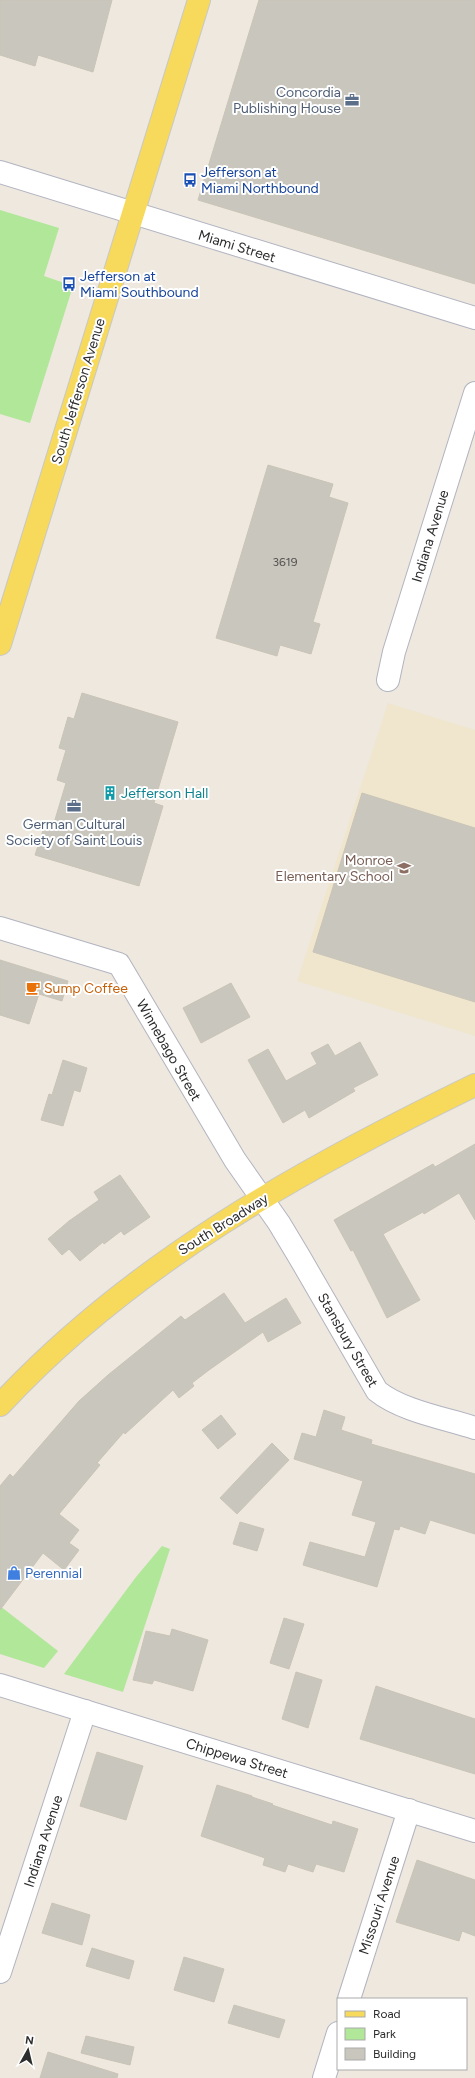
<svg xmlns="http://www.w3.org/2000/svg" width="475" height="2078" font-family="Figtree,sans-serif">
<style>
.education{fill:#f0e6cd}
.green{fill:#b0e799}
.building{fill:#c9c6bd;stroke:#cac4b7}
.lines{fill:none;stroke-linecap:round;stroke-linejoin:round}
.minor-casing{stroke:#b2b4c0;stroke-width:24}
.major-casing{stroke:#c8c8c8;stroke-width:24}
.minor{stroke:#fff;stroke-width:22}
.major{stroke:#f7d95b;stroke-width:22}
.labels{text-anchor:middle;stroke-width:4;stroke-linejoin:round;paint-order:stroke}
.number-label{font-size:12px;fill:#535250}
.service-label{font-size:14px;fill:#4e5e75;stroke:#fff;text-anchor:end}
.transit-label{font-size:14px;fill:#164399;stroke:#fff;text-anchor:start}
.street-label{font-size:14px;fill:#2c2c2c;stroke:#fff}
.culture-label{font-size:14px;fill:#0d838f;stroke:#fff;text-anchor:start}
.education-label{font-size:14px;fill:#785e54;stroke:#fff;text-anchor:end}
.food-label{font-size:14px;fill:#c56008;stroke:#fff;text-anchor:start}
.shop-label{font-size:14px;fill:#366cbe;stroke:#fff;text-anchor:start}
</style>
<rect width="100%" height="100%" fill="#eee8de"/>
<path class="education" d="M388,703L475,730V1036L297,981Z"/>
<g class="green">
<path d="M0,210L59,228L44,276L73,286L30,423L0,414Z"/>
<path d="M162,1546L170,1549L123,1692L64,1674L136,1577Z"/>
<path d="M0,1606L58,1651L44,1668L0,1654Z"/>
</g>
<g class="building">
<path d="M0,0H112L93,72L38,55L35,66L0,55Z"/>
<path d="M259,0H475V284L198,200Z"/>
<path d="M268,465L333,484L329,497L348,503L313,622L320,624L311,654L280,645L277,656L216,638Z"/>
<path d="M82,693L178,722L154,803L163,806L139,886L35,855L46,821L54,823L66,783L57,780L66,750L59,748L68,717L74,719Z"/>
<path d="M362,793L475,828V1002L313,952Z"/>
<path d="M0,960L68,981L62,1001L39,994L29,1024L0,1015Z"/>
<path d="M231,983L250,1017L201,1043L183,1008Z"/>
<path d="M360,1042L378,1075L353,1088L355,1091L309,1118L305,1110L283,1123L248,1060L268,1049L286,1081L317,1064L311,1053L328,1044L335,1056Z"/>
<path d="M63,1060L87,1068L80,1092L74,1090L63,1126L41,1120L49,1094L52,1095Z"/>
<path d="M475,1144V1220L459,1193L424,1214L423,1212L383,1234L420,1300L387,1318L353,1250L351,1251L334,1220L433,1164L435,1167Z"/>
<path d="M120,1175L150,1217L124,1235L121,1231L104,1244L103,1242L80,1261L69,1249L62,1255L48,1239L69,1221L99,1200L94,1192Z"/>
<path d="M224,1293L245,1323L286,1298L301,1323L268,1342L263,1332L209,1370L192,1383L194,1386L179,1398L173,1390L125,1434L124,1432L97,1463L100,1465L59,1514L79,1530L69,1543L79,1550L64,1570L43,1553L0,1610V1486L10,1474L13,1477L79,1401L108,1375L181,1316L185,1320Z"/>
<path d="M324,1410L345,1417L341,1430L372,1440L371,1444L475,1474V1534L430,1520L425,1534L400,1526L399,1530L394,1529L377,1587L303,1565L310,1542L365,1557L376,1522L352,1515L363,1481L294,1459L302,1433L316,1437Z"/>
<path d="M221,1415L236,1434L218,1449L202,1430Z"/>
<path d="M272,1443L289,1460L237,1514L220,1498Z"/>
<path d="M240,1522L264,1529L257,1551L233,1544Z"/>
<path d="M284,1618L304,1624L289,1669L270,1663Z"/>
<path d="M172,1629L208,1640L193,1691L154,1680L152,1684L133,1680L146,1631L170,1636Z"/>
<path d="M296,1672L322,1680L308,1728L282,1719Z"/>
<path d="M376,1686L475,1719V1774L360,1739Z"/>
<path d="M97,1752L143,1766L126,1820L80,1806Z"/>
<path d="M217,1785L252,1796V1797L273,1804L272,1805L332,1825L333,1821L358,1829L344,1872L316,1864L313,1872L288,1864L285,1872L263,1865L265,1858L201,1836Z"/>
<path d="M417,1860L475,1880V1936L462,1931L459,1941L396,1922Z"/>
<path d="M52,1903L90,1915L82,1945L42,1933Z"/>
<path d="M92,1948L134,1961L129,1979L86,1966Z"/>
<path d="M184,1957L224,1969L214,2002L174,1990Z"/>
<path d="M234,2005L285,2020L279,2038L228,2023Z"/>
<path d="M86,2036L134,2047L130,2065L81,2053Z"/>
<path d="M48,2052L118,2074L117,2078H40Z"/>
</g>
<g class="lines">
<defs>
<g id="minor">
<path d="M0,172L475,318"/>
<path d="M388,680L394,652L475,393"/>
<path d="M0,928L119,964L235,1160L279,1223L300,1258L377,1391C402,1411 444,1418 475,1428"/>
<path d="M0,1685L475,1831"/>
<path d="M0,1972L85,1711"/>
<path d="M349,1999L409,1810"/>
<path d="M324,2078L338,2033"/>
</g>
<g id="major">
<path d="M0,644L199,0"/>
<path d="M0,1405C132,1263 302,1169 475,1085"/>
</g>
</defs>
<use href="#minor" class="minor-casing"/>
<use href="#major" class="major-casing"/>
<use href="#minor" class="minor"/>
<use href="#major" class="major"/>
</g>
<defs>
<symbol id="office-bare" viewBox="-9 -9 18 18"><path d="M-6-3h4V-5.5h4V-3h4V5H-6ZM-1-4.5V-3h2v-1.5ZM-6 0V1H6V0Z" fill="#5c6f8a" stroke="#fff" stroke-width="2.5" paint-order="stroke"/></symbol>
<symbol id="bus-bare" viewBox="-9 -9 18 18"><path d="M-5-6H5V4H4V6H2V4H-2V6H-4V4H-5ZM-3.5-4V0h7V-4ZM-3.5 1.2v1.5H-2V1.2ZM2 1.2v1.5H3.5V1.2Z" fill="#1a4fb4" stroke="#fff" stroke-width="2.5" paint-order="stroke"/></symbol>
<symbol id="building-bare" viewBox="-9 -9 18 18"><path d="M-4-6H4V6H1V3H-1V6H-4ZM-2.5-4.3h1.7v1.8h-1.7ZM.8-4.3h1.7v1.8H.8ZM-2.5-1h1.7V.8h-1.7ZM.8-1h1.7V.8H.8Z" fill="#0f9aa8" stroke="#fff" stroke-width="2.5" paint-order="stroke"/></symbol>
<symbol id="school-bare" viewBox="-9 -9 18 18"><path d="M0-5L7-2L0 1L-7-2ZM-4 1L0 2.5L4 1V4Q0 6-4 4Z" fill="#8d6e63" stroke="#fff" stroke-width="2.5" paint-order="stroke"/></symbol>
<symbol id="cafe-bare" viewBox="-9 -9 18 18"><path d="M-5.5-4.5H6V0H3Q3 3.5 0 3.5H-2.5Q-5.5 3.5-5.5 0ZM3-3.2v2h1.7v-2ZM-6 4.5H4V6H-6Z" fill="#e8710a" stroke="#fff" stroke-width="2.5" paint-order="stroke"/></symbol>
<symbol id="shop-bare" viewBox="-9 -9 18 18"><path d="M-5-2.5h2.3a2.7 3.5 0 0 1 5.4 0H5L5.5 6h-11ZM-1.5-2.5h3a1.5 2.3 0 0 0-3 0Z" fill="#3f7fe0" stroke="#fff" stroke-width="2.5" paint-order="stroke"/></symbol>
</defs>
<g fill-rule="evenodd">
<use href="#office-bare" x="342" y="90" width="20" height="20"/>
<use href="#bus-bare" x="180" y="170" width="20" height="20"/>
<use href="#bus-bare" x="59" y="274" width="20" height="20"/>
<use href="#building-bare" x="100" y="783" width="20" height="20"/>
<use href="#office-bare" x="64" y="796" width="20" height="20"/>
<use href="#school-bare" x="394" y="858" width="20" height="20"/>
<use href="#cafe-bare" x="23" y="978" width="20" height="20"/>
<use href="#shop-bare" x="4" y="1563" width="20" height="20"/>
</g>
<g class="labels">
<g class="number-label">
<text x="285" y="566">3619</text>
</g>
<g class="service-label">
<text x="341" y="97">Concordia<tspan x="341" dy="16">Publishing House</tspan></text>
<text x="74" y="829" text-anchor="middle">German Cultural<tspan x="74" dy="16">Society of Saint Louis</tspan></text>
</g>
<g class="transit-label">
<text x="201" y="177">Jefferson at<tspan x="201" dy="16">Miami Northbound</tspan></text>
<text x="80" y="281">Jefferson at<tspan x="80" dy="16">Miami Southbound</tspan></text>
</g>
<g class="street-label">
<text transform="translate(237 246) rotate(17)" y="5">Miami Street</text>
<text transform="translate(78 391) rotate(-73)" y="5">South Jefferson Avenue</text>
<text transform="translate(430 536) rotate(-73)" y="5">Indiana Avenue</text>
<text transform="translate(169 1050) rotate(60)" y="5">Winnebago Street</text>
<text transform="translate(223 1224) rotate(-32)" y="5">South Broadway</text>
<text transform="translate(348 1340) rotate(60)" y="5">Stansbury Street</text>
<text transform="translate(237 1758) rotate(17)" y="5">Chippewa Street</text>
<text transform="translate(43 1841) rotate(-72)" y="5">Indiana Avenue</text>
<text transform="translate(379 1905) rotate(-72)" y="5">Missouri Avenue</text>
</g>
<g class="culture-label">
<text x="121" y="798">Jefferson Hall</text>
</g>
<g class="education-label">
<text x="393" y="865">Monroe<tspan x="393" dy="16">Elementary School</tspan></text>
</g>
<g class="food-label">
<text x="44" y="993">Sump Coffee</text>
</g>
<g class="shop-label">
<text x="25" y="1578">Perennial</text>
</g>
</g>
<rect x="337" y="1998" width="130" height="72" fill="#ffffff" stroke="#ababab"/>
<rect x="345" y="2011" width="20" height="6" fill="#f7d95b" stroke="#ababab"/>
<text x="373" y="2018" font-size="12" fill="#2c2c2c">Road</text>
<rect x="345" y="2028" width="20" height="12" fill="#b0e799" stroke="#ababab"/>
<text x="373" y="2038" font-size="12" fill="#2c2c2c">Park</text>
<rect x="345" y="2048" width="20" height="12" fill="#c9c6bd" stroke="#ababab"/>
<text x="373" y="2058" font-size="12" fill="#2c2c2c">Building</text>
<g transform="translate(28 2050) rotate(8)" stroke="#ffffff" stroke-width="3" paint-order="stroke">
<path d="M0-3L7 15L0 10L-7 15Z" fill="#2c2c2c"/>
<text y="-6" font-size="11" font-weight="bold" text-anchor="middle" fill="#2c2c2c">N</text>
</g>
</svg>
